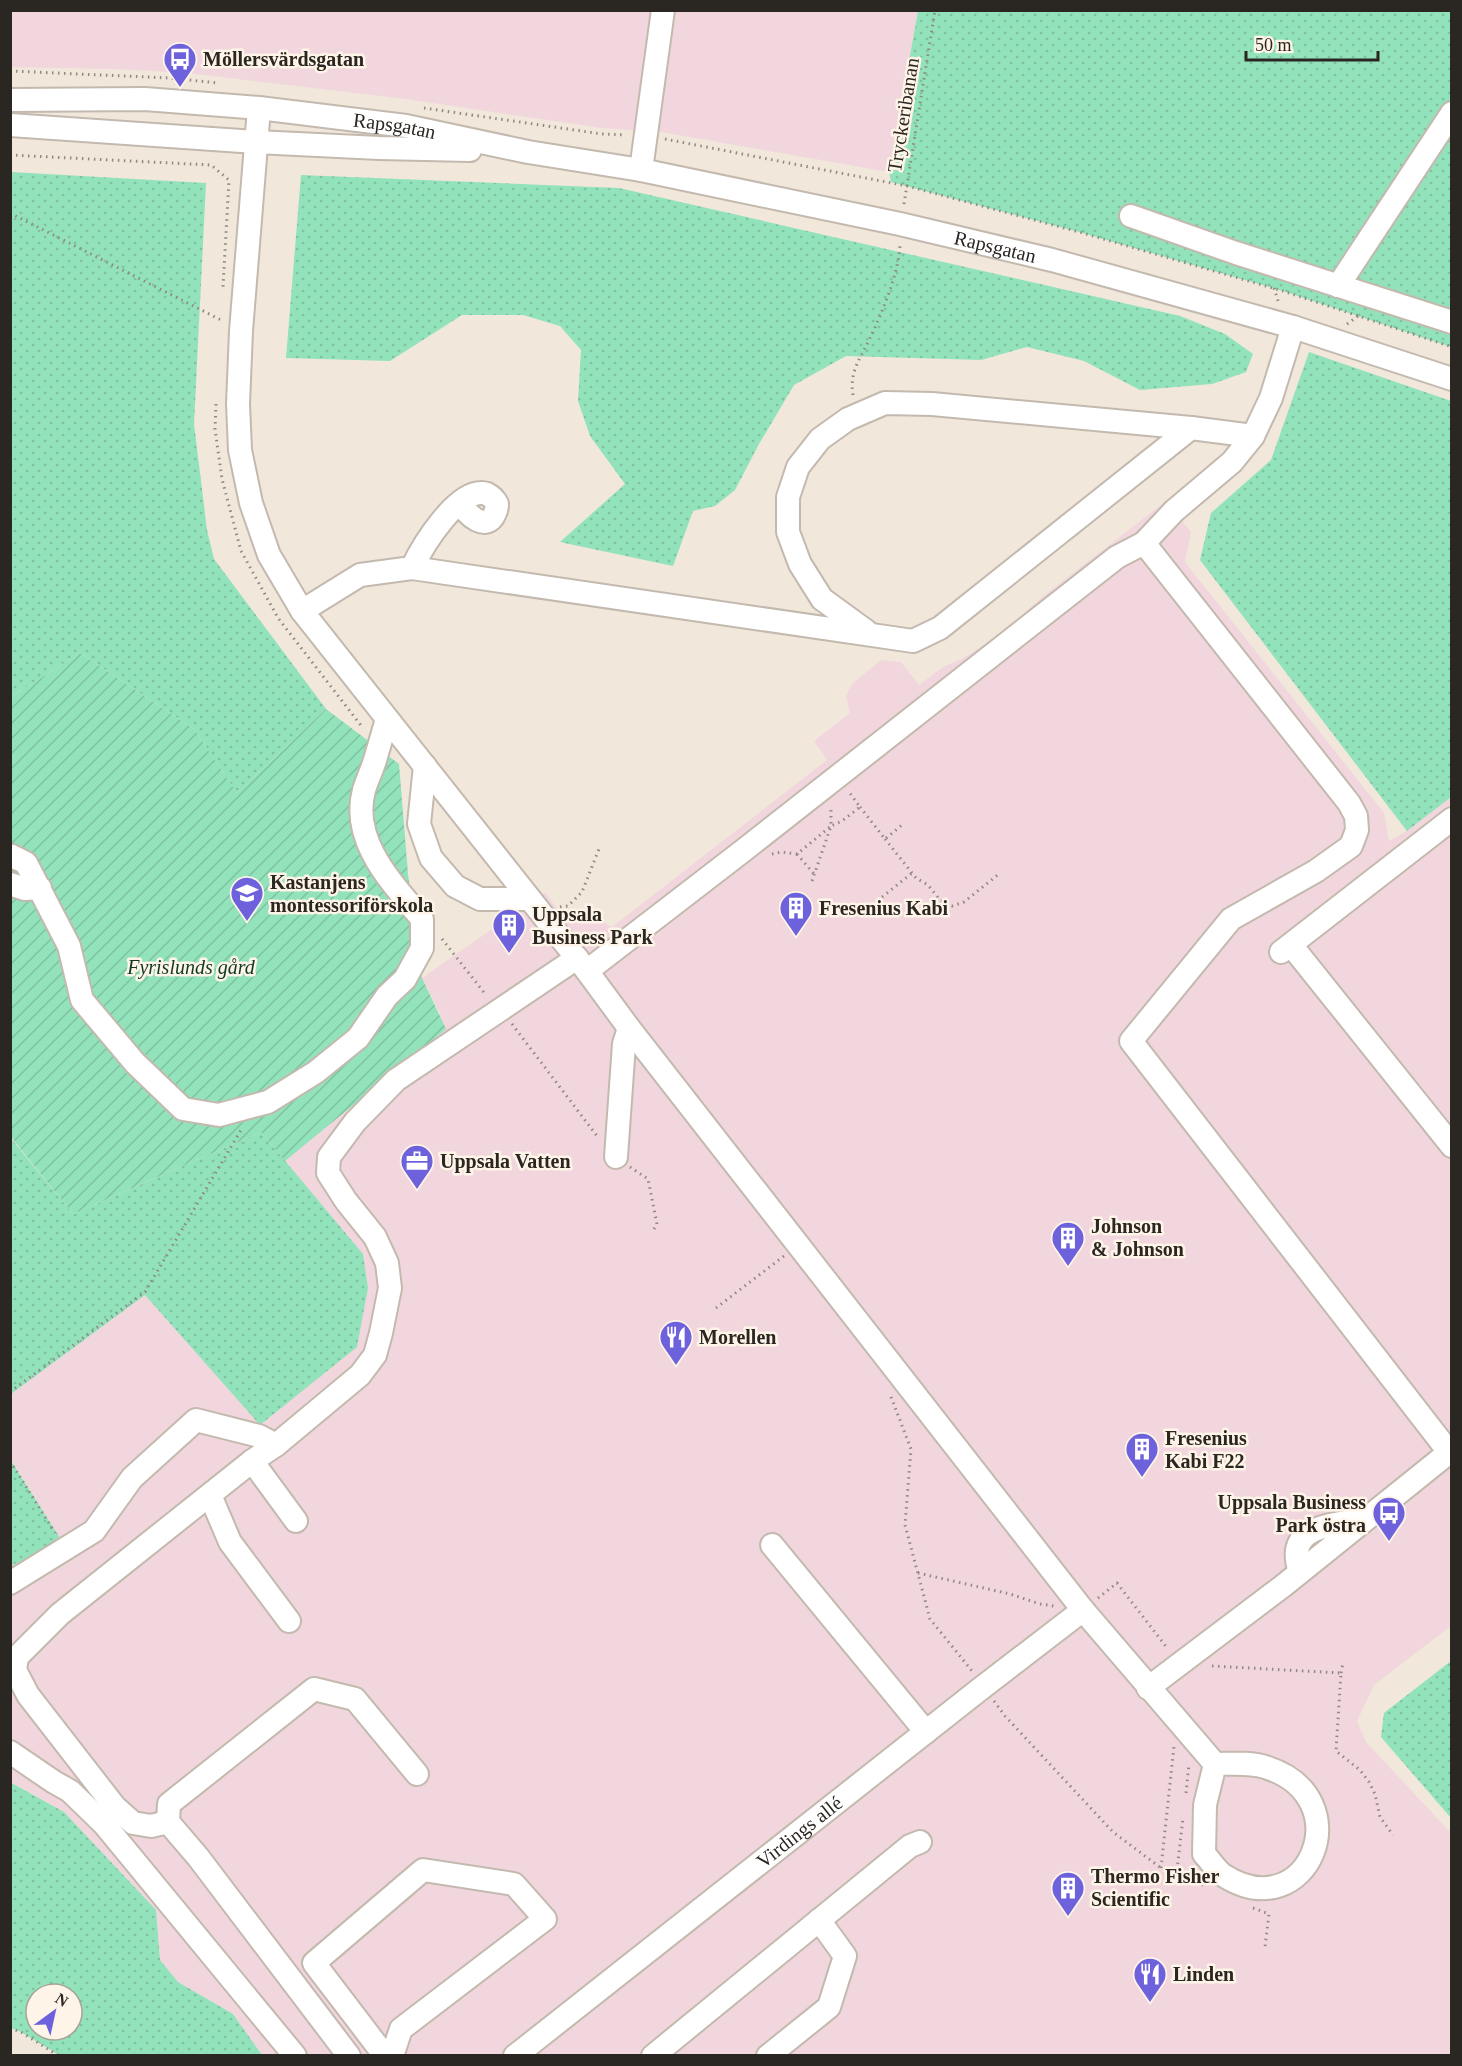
<svg xmlns="http://www.w3.org/2000/svg" width="1462" height="2066" font-family="Georgia,serif">
<style>
.industrial{fill:#f1d7dd}
.grass{fill:url(#grass-dots);fill-rule:evenodd}
.garden{fill:url(#garden-furrows)}
.lines{fill:none;stroke-linecap:round;stroke-linejoin:round}
.minor-casing{stroke:#c3b9ae;stroke-width:26}
.path{stroke:#908981;stroke-width:3;stroke-dasharray:1.5 4.5;stroke-linecap:butt}
.minor{stroke:#fff;stroke-width:22}
.labels{text-anchor:middle;stroke-width:5;stroke-linejoin:round;paint-order:stroke}
.poi-label{font-size:20px;font-weight:bold;fill:#2a2622;stroke:#fef4e8;text-anchor:start}
.street-label{font-size:20px;fill:#2a2622;stroke:#fef4e8}
.park-label{font-size:20px;font-style:italic;fill:#0f3927;stroke:#fef4e8}
</style>
<defs>
<pattern id="grass-dots" width="8" height="8" patternUnits="userSpaceOnUse" patternTransform="scale(1.5)"><rect width="8" height="8" fill="#92e2bb"/><path d="M2 2h.1M6 6h.1" fill="none" stroke="#7ec2a0" stroke-width="1.8" stroke-linecap="round"/></pattern>
<pattern id="garden-furrows" width="10" height="10" patternUnits="userSpaceOnUse" patternTransform="scale(1.5)"><rect width="10" height="10" fill="#92e2bb"/><path d="M-1 1l2-2M0 10L10 0M9 11l2-2" fill="none" stroke="#7ec2a0"/></pattern>
</defs>
<rect width="100%" height="100%" fill="#f1e7db"/>
<g class="industrial">
<path d="M11,11H918L889,172L661,132L602,128L398,98L187,73L115,69L11,67Z"/>
<path d="M1166,501L1191,532L1185,562L1384,813L1389,841L1407,831L1451,797V1626L1374,1685L1357,1721L1366,1742L1451,1833V2055H262L233,2014L178,1982L160,1960L156,1910L64,1812L11,1782V1566L62,1541L11,1459V1394L145,1295L285,1161L441,1016L422,978L545,892L565,920L581,908L612,927L827,760L814,741L850,713L846,696L852,684L881,660L901,662L919,685L943,667L962,659L993,639L1020,618L1042,597Z"/>
</g>
<g class="grass">
<path d="M918,11H1451V347L1283,291L1079,232L891,182L889,172Z"/>
<path d="M11,172L206,183L194,424L207,530L214,559L326,709L237,793L194,729L80,653L11,697Z"/>
<path d="M301,175L619,188L1180,316L1225,334L1253,354L1246,372L1212,384L1140,390L1084,361L1027,347L981,360L846,356L794,385L759,444L735,490L715,506L693,511L673,566L560,542L625,484L590,436L578,401L581,350L560,326L523,315H462L390,361L286,358Z"/>
<path d="M1309,352L1451,401V797L1407,831L1200,560L1211,513L1271,460Z"/>
<path d="M261,1132L363,1254L368,1288L357,1347L260,1425L145,1295L11,1394L10,1137L73,1214Z"/>
<path d="M10,1459L62,1541L11,1566H10Z"/>
<path d="M1451,1661V1818L1381,1737L1384,1713Z"/>
<path d="M10,1782L64,1812L156,1910L160,1960L178,1982L233,2014L262,2055H59L21,2032L11,2028ZM36,1994H72V2030H36Z"/>
</g>
<path class="garden" d="M80,653L194,729L237,793L326,709L399,764L408,874L422,978L446,1029L285,1161L261,1132L73,1214L11,1137V697Z"/>
<g class="lines">
<defs>
<g id="minor">
<path id="s1" d="M10,100L145,99L259,108L406,126L528,152L641,170L900,224L1052,260L1293,327L1452,379"/>
<path d="M259,108L241,331L238,404L240,450L251,503L269,555L302,611L587,971L629,1028L1083,1610L1215,1764C1230,1764 1250,1762 1265,1767C1363,1797 1308,1930 1223,1875C1216,1870 1210,1860 1204,1854L1205,1805L1215,1764"/>
<path d="M10,125L256,142L379,148L470,150"/>
<path d="M641,170L663,10"/>
<path d="M1131,216L1236,253L1452,322"/>
<path d="M1338,286L1452,113"/>
<path d="M1144,543L1349,803L1356,816L1357,830L1351,846L1316,871L1231,919L1131,1041L1449,1452"/>
<path d="M412,568L913,641L940,628L1191,428"/>
<path d="M302,611L360,575L412,568C422,547 459,485 487,494C491,496 495,500 497,504C497,507 496,511 495,513C487,533 466,515 461,503"/>
<path d="M866,631L822,599L800,564L788,532V497L798,467L820,439L848,419L885,403L932,404L1191,428L1253,436"/>
<path d="M425,766L419,824L431,858L455,886L480,899H530"/>
<path d="M10,858L12,856L26,863L69,946L82,1000L135,1063L183,1109L219,1115L268,1102L316,1072L358,1038L387,996L405,979L422,948V919C393,884 350,841 364,790C367,780 372,770 375,760C379,746 383,733 387,719"/>
<path d="M10,884L25,889L40,888"/>
<path d="M1291,945L1452,1146"/>
<path d="M1281,952L1452,819"/>
<path d="M587,971L744,850L1117,557L1144,543L1174,511L1232,462L1253,436L1271,398L1293,327"/>
<path d="M616,1157L624,1044L629,1028"/>
<path d="M252,1461L296,1521"/>
<path d="M210,1495L230,1542L289,1621"/>
<path d="M772,1545L926,1732"/>
<path d="M1300,1572C1284,1526 1331,1525 1363,1519"/>
<path d="M10,1583L94,1531L132,1478L196,1420L259,1436L276,1445"/>
<path d="M1148,1688L1283,1586L1452,1450"/>
<path d="M10,1752L54,1782L70,1791L104,1824L295,2056"/>
<path d="M168,1822L169,1804L314,1689L355,1699L417,1774"/>
<path d="M349,2056L198,1857L168,1822L151,1826L133,1823L115,1807L28,1695L15,1670L17,1657L60,1614L252,1461L276,1445L360,1375L375,1355L381,1333L390,1288L387,1263L375,1237L346,1201L328,1173L329,1157L355,1122L396,1080L577,958"/>
<path d="M385,2056L314,1963L423,1870L514,1884L545,1919L401,2029L392,2056"/>
<path id="s2" d="M515,2056L979,1690L1083,1610"/>
<path d="M653,2056L910,1846L920,1842"/>
<path d="M768,2056L829,2007L845,1956L819,1920"/>
</g>
</defs>
<use href="#minor" class="minor-casing"/>
<g class="path">
<path d="M10,71L169,78L218,83"/>
<path d="M424,108L602,134L626,135"/>
<path d="M665,139L907,186L1079,232L1283,291L1452,347"/>
<path d="M10,155L211,165L229,180L223,287"/>
<path d="M904,204L935,10"/>
<path d="M10,213L221,320"/>
<path d="M1274,288L1279,304"/>
<path d="M1347,324L1358,316"/>
<path d="M853,395C849,371 861,358 870,338C882,313 900,270 900,243"/>
<path d="M216,404L215,429L222,479L241,551L278,618L363,728"/>
<path d="M860,807L885,839L902,825"/>
<path d="M885,839L916,878L928,885L940,900L952,906L964,902L1000,873"/>
<path d="M772,854L781,852L797,854L831,826V808"/>
<path d="M797,854L814,874"/>
<path d="M812,881L831,826L842,821L860,807L849,792"/>
<path d="M882,897L912,873"/>
<path d="M560,907L568,906L582,892L599,849"/>
<path d="M442,939L486,995"/>
<path d="M512,1024L597,1136"/>
<path d="M630,1167L648,1179L657,1224L654,1229"/>
<path d="M716,1308L784,1256"/>
<path d="M10,1392L145,1292L241,1130"/>
<path d="M891,1397L911,1449L905,1525L930,1619L972,1671"/>
<path d="M10,1461L55,1533"/>
<path d="M918,1573L1010,1594L1040,1604L1054,1606"/>
<path d="M1098,1598L1117,1583L1168,1649"/>
<path d="M1212,1666L1341,1673L1336,1751L1360,1770L1369,1782L1375,1794L1380,1817L1393,1835"/>
<path d="M1341,1673L1343,1663"/>
<path d="M994,1701L1005,1716L1113,1832L1161,1868L1177,1870L1206,1887"/>
<path d="M1186,1793L1189,1764"/>
<path d="M1161,1868L1174,1746"/>
<path d="M1177,1870L1183,1818"/>
<path d="M1253,1908L1269,1914L1265,1947"/>
<path d="M10,2028L21,2032L59,2056"/>
</g>
<use href="#minor" class="minor"/>
</g>
<defs>
<symbol id="bus-pin" viewBox="-11 -11 22 30"><path d="M0 17L-7.5 6A9.5 9.5 0 1 1 7.5 6Z" fill="#6e62dc" stroke="#fef4e8"/><path d="M-5-6H5V4H4V6H2V4H-2V6H-4V4H-5ZM-3.5-4V0h7V-4ZM-3.5 1.2v1.5H-2V1.2ZM2 1.2v1.5H3.5V1.2Z" fill="#fff"/></symbol>
<symbol id="school-pin" viewBox="-11 -11 22 30"><path d="M0 17L-7.5 6A9.5 9.5 0 1 1 7.5 6Z" fill="#6e62dc" stroke="#fef4e8"/><path d="M0-5L7-2L0 1L-7-2ZM-4 1L0 2.5L4 1V4Q0 6-4 4Z" fill="#fff"/></symbol>
<symbol id="building-pin" viewBox="-11 -11 22 30"><path d="M0 17L-7.5 6A9.5 9.5 0 1 1 7.5 6Z" fill="#6e62dc" stroke="#fef4e8"/><path d="M-4-6H4V6H1V3H-1V6H-4ZM-2.5-4.3h1.7v1.8h-1.7ZM.8-4.3h1.7v1.8H.8ZM-2.5-1h1.7V.8h-1.7ZM.8-1h1.7V.8H.8Z" fill="#fff"/></symbol>
<symbol id="office-pin" viewBox="-11 -11 22 30"><path d="M0 17L-7.5 6A9.5 9.5 0 1 1 7.5 6Z" fill="#6e62dc" stroke="#fef4e8"/><path d="M-6-3h4V-5.5h4V-3h4V5H-6ZM-1-4.5V-3h2v-1.5ZM-6 0V1H6V0Z" fill="#fff"/></symbol>
<symbol id="restaurant-pin" viewBox="-11 -11 22 30"><path d="M0 17L-7.5 6A9.5 9.5 0 1 1 7.5 6Z" fill="#6e62dc" stroke="#fef4e8"/><path d="M-5-6h1v4h1v-4h1v4h1v-4h1v5L-1.5 .5V6h-2V.5L-5-1ZM5-6V6H3V1.5H1.5Q1.5-4 5-6Z" fill="#fff"/></symbol>
</defs>
<g fill-rule="evenodd">
<use href="#bus-pin" x="161" y="40" width="38" height="52"/>
<use href="#school-pin" x="228" y="874" width="38" height="52"/>
<use href="#building-pin" x="777" y="889" width="38" height="52"/>
<use href="#building-pin" x="490" y="906" width="38" height="52"/>
<use href="#office-pin" x="398" y="1142" width="38" height="52"/>
<use href="#building-pin" x="1049" y="1219" width="38" height="52"/>
<use href="#restaurant-pin" x="657" y="1318" width="38" height="52"/>
<use href="#building-pin" x="1123" y="1430" width="38" height="52"/>
<use href="#bus-pin" x="1370" y="1494" width="38" height="52"/>
<use href="#building-pin" x="1049" y="1869" width="38" height="52"/>
<use href="#restaurant-pin" x="1131" y="1955" width="38" height="52"/>
</g>
<g class="labels">
<g class="poi-label">
<text x="203" y="66">Möllersvärdsgatan</text>
<text x="270" y="889">Kastanjens<tspan x="270" dy="23">montessoriförskola</tspan></text>
<text x="819" y="915">Fresenius Kabi</text>
<text x="532" y="921">Uppsala<tspan x="532" dy="23">Business Park</tspan></text>
<text x="440" y="1168">Uppsala Vatten</text>
<text x="1091" y="1233">Johnson<tspan x="1091" dy="23">&amp; Johnson</tspan></text>
<text x="699" y="1344">Morellen</text>
<text x="1165" y="1445">Fresenius<tspan x="1165" dy="23">Kabi F22</tspan></text>
<text x="1366" y="1509" text-anchor="end">Uppsala Business<tspan x="1366" dy="23">Park östra</tspan></text>
<text x="1091" y="1883">Thermo Fisher<tspan x="1091" dy="23">Scientific</tspan></text>
<text x="1173" y="1981">Linden</text>
</g>
<g class="street-label">
<text transform="translate(903 115) rotate(-81)" y="7">Tryckeribanan</text>
<text dy="7" stroke="none"><textPath href="#s1" startOffset="386">Rapsgatan</textPath></text>
<text dy="7" stroke="none"><textPath href="#s1" startOffset="999">Rapsgatan</textPath></text>
<text dy="7" stroke="none"><textPath href="#s2" startOffset="362">Virdings allé</textPath></text>
</g>
<g class="park-label">
<text x="191" y="974">Fyrislunds gård</text>
</g>
</g>
<rect width="1462" height="2066" fill="none" stroke="#2a2622" stroke-width="24"/>
<g transform="translate(54 2012) rotate(33)"><circle r="28" fill="#fef4e8" stroke="#a9a299" stroke-width="1.5"/>
<path d="M0-4.5L10 22L0 15L-10 22Z" fill="#6e62dc"/>
<text y="-9" font-size="16" font-weight="bold" text-anchor="middle" fill="#2a2622">N</text>
</g>
<path d="M1246 51v9h132v-9" fill="none" stroke="#2a2622" stroke-width="3"/>
<text x="1255" y="51" font-size="18" fill="#2a2622" stroke="#fef4e8" stroke-width="4.5" paint-order="stroke">50 m</text>
</svg>
